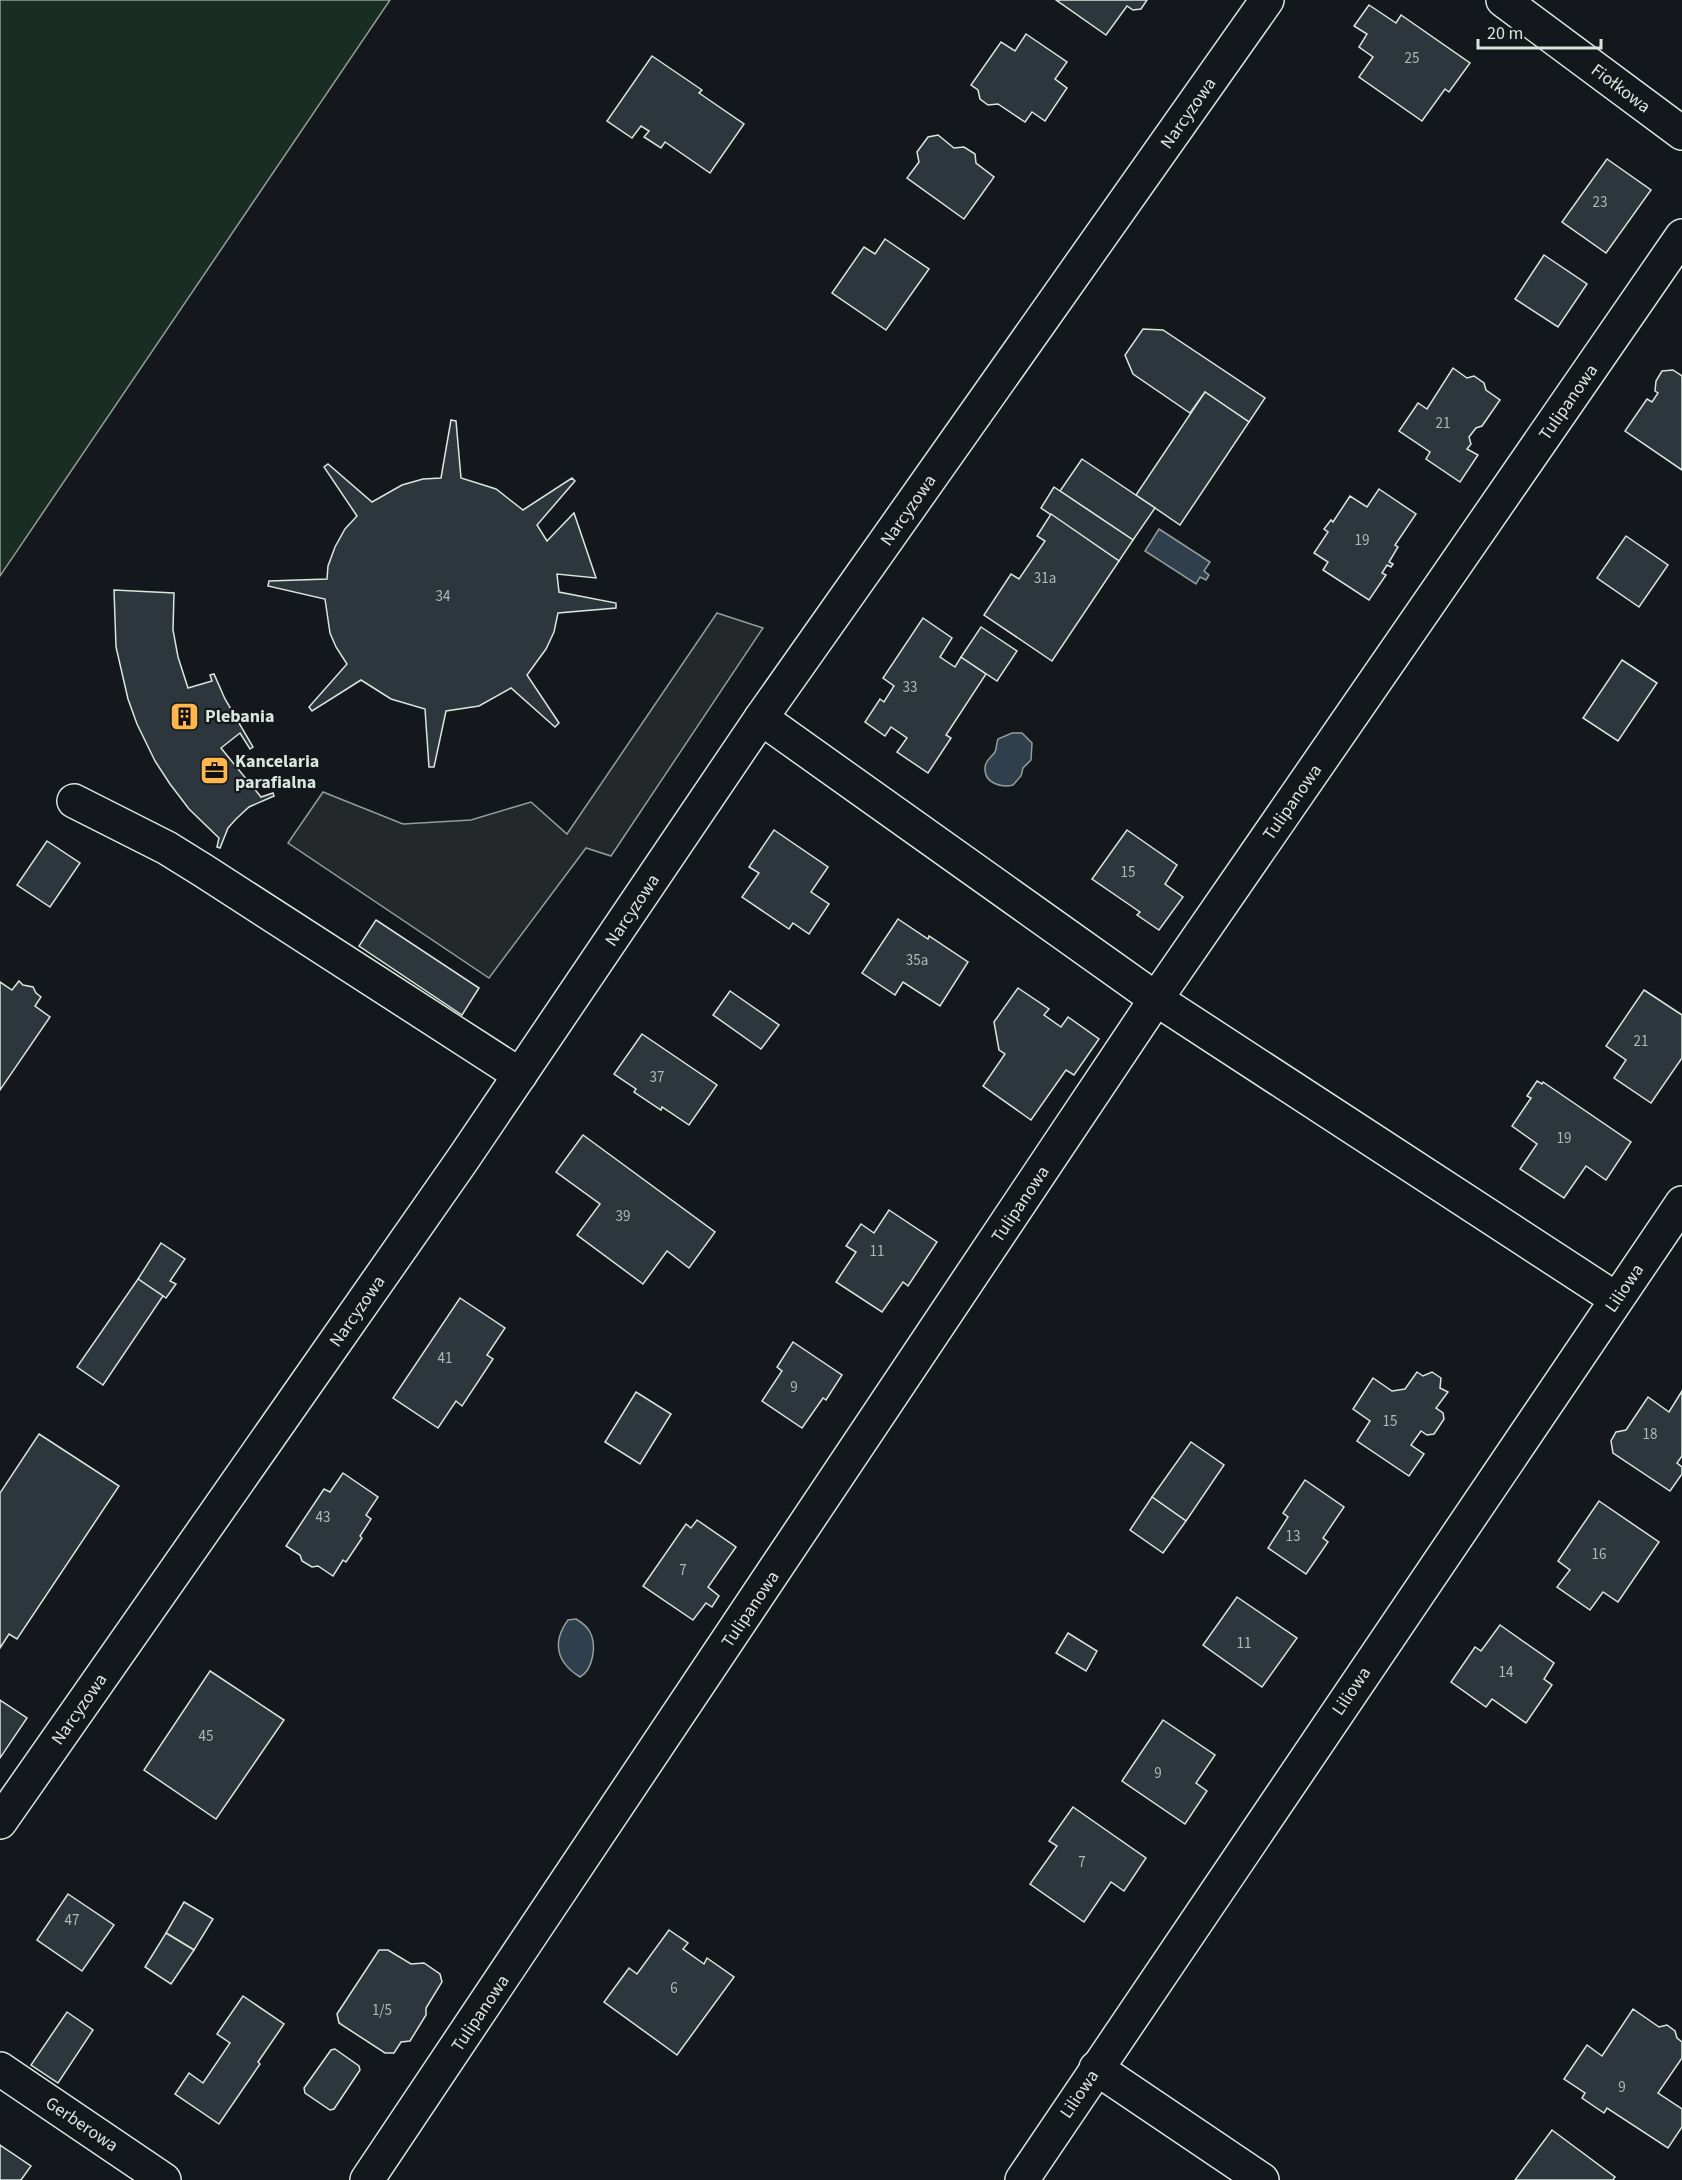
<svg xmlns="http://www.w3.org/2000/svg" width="1682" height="2180" font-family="'Source Sans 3',sans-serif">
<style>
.green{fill:#1a2d24;stroke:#939e99;stroke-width:1.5}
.parking{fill:#24282b;stroke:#939e99;stroke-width:1.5}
.water{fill:#2f3f4d;stroke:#939e99;stroke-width:1.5}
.building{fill:#2c363c;stroke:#d8e6dc;stroke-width:1.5}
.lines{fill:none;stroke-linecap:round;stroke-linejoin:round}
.minor-casing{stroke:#d8e6dc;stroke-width:36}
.minor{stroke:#14181c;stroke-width:33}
.labels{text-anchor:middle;stroke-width:4.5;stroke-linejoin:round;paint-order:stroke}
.number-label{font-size:15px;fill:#adbab4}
.street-label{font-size:18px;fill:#d8e6dc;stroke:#14181c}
.poi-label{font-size:18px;font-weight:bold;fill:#d8e6dc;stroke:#14181c;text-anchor:start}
</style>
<rect width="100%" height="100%" fill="#14181c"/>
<path class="green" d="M0,0H390L0,576Z"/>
<path class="parking" d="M717,613L763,628L611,856L586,848L489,978L288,843L323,792L403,824L471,820L531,802L567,834Z"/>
<g class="water">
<path d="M1159,529L1210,562L1204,571L1209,575L1206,580L1200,577L1196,584L1145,551Z"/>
<path d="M1012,733H1022L1032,743L1031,760L1023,768L1021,776L1013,785C1001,788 984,783 985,768C985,760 991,758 995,752C997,748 996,743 998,739Z"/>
<path d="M576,1619C581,1622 587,1626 590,1632C597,1645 593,1670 580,1677C556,1662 552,1642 568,1620Z"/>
</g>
<g class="building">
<path d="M1056,0H1147L1141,9L1133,10L1127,6L1106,35Z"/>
<path d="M1369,5L1396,23L1401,15L1470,63L1449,92L1445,89L1422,121L1359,77L1373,57L1359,47L1367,34L1354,26Z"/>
<path d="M1026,34L1067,62L1055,79L1067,88L1045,121L1032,112L1025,122L998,104L988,105L980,99L978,90L971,85L1001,42L1015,51Z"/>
<path d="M652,56L702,90L699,93L744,124L710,173L665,142L661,148L644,137L649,131L641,126L632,138L607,121Z"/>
<path d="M938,135L954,148L964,147L975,154L976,163L994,177L964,219L907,178L919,162L917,152L928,137Z"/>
<path d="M1607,159L1651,190L1606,253L1562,222Z"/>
<path d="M885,239L929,269L886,330L832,293L864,247L875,254Z"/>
<path d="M1544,255L1587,284L1558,327L1515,299Z"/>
<path d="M1143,329L1163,330L1265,398L1249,422L1205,392L1190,413L1133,374L1125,355Z"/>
<path d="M1453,368L1467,378L1474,376L1484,383L1486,390L1500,400L1482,426L1476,428L1469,437L1471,444L1467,449L1478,455L1460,482L1426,459L1430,452L1399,431L1418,403L1427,409Z"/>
<path d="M1673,370L1682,376V470L1625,431L1647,399L1652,402L1658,393L1655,391L1656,381L1662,371Z"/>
<path d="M1205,392L1249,422L1180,525L1136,495Z"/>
<path d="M451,420L456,421L461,478L496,489L523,510L572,478L575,481L537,525L547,541L574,513L596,578L557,574L559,592L616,603V608L558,613L554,632L546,649L527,675L559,723L555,727L511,688L479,706L446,711L434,767H429L425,709L391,699L361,680L312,711L309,707L347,664L336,647L330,633L325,599L268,586L269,581L327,579L328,566L335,547L345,529L357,516L324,467L328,464L372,502L402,485L423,479L441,478Z"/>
<path d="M1082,459L1155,508L1133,540L1060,491Z"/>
<path d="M1054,487L1133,540L1119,561L1041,508Z"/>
<path d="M1379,489L1416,514L1395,545L1398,547L1389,562L1393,564L1391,567L1387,565L1382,573L1386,575L1369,600L1323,570L1328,562L1314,553L1328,532L1324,529L1331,520L1333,522L1350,496L1367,507Z"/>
<path d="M1051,514L1119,561L1052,661L984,615L1011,574L1019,579L1045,541L1037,536Z"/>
<path d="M1626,536L1668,565L1639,607L1597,578Z"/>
<path d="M114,590L174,593L173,630L178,657L188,688L212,681L210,675L214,674L225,699L253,747L250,749L240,733L221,748L261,797L273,793L274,796L249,807L236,819L228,828L220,848L217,847L219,838L189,809L170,784L155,761L137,724L128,699L116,647Z"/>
<path d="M923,618L952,638L940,657L955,667L961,657L986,674L946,735L951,738L928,773L897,752L907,738L891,727L885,736L865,722L880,699L884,702L894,686L883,678Z"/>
<path d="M981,627L1017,651L997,681L961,657Z"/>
<path d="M1622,660L1657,683L1618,741L1583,718Z"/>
<path d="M774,830L828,867L811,892L829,904L809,934L793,923L789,929L742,897L759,873L749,867Z"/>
<path d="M1127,830L1177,865L1165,884L1183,897L1159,930L1137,915L1140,912L1092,879Z"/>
<path d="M47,841L80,863L50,907L17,885Z"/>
<path d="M898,919L928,939L929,936L968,962L940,1006L903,982L895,995L862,973Z"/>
<path d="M376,920L479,988L462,1015L359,946Z"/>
<path d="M19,981L23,985L33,987L36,993L41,997L35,1006L50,1017L0,1090V982L12,990Z"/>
<path d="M1018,988L1049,1009L1044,1015L1061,1027L1068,1017L1099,1039L1074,1075L1066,1070L1031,1120L983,1086L1005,1054L999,1050L994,1022Z"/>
<path d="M1644,990L1682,1015V1058L1651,1103L1614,1078L1626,1060L1606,1046Z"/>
<path d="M730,991L779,1025L761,1049L713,1015Z"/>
<path d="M642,1034L717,1085L689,1125L662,1107L661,1110L634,1092L636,1089L614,1074Z"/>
<path d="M1537,1081L1542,1084L1543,1082L1631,1142L1606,1180L1586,1166L1564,1198L1520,1169L1537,1144L1512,1126L1531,1098L1527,1096Z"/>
<path d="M583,1135L715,1232L689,1268L667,1251L643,1284L577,1235L600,1204L556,1172Z"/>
<path d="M889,1210L937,1242L908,1286L903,1282L882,1312L836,1282L856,1252L846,1246L861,1224L874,1233Z"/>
<path d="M161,1243L185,1259L170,1281L176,1284L166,1298L138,1279Z"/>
<path d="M138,1279L163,1296L103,1385L77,1367Z"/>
<path d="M460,1298L505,1328L487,1355L493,1359L462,1406L456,1401L438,1428L393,1398Z"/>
<path d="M793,1342L842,1375L826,1400L823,1398L802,1428L762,1401L782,1371L777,1367Z"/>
<path d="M1417,1372L1423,1376L1432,1372L1441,1378L1440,1388L1448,1392L1436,1408L1443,1413L1444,1419L1434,1434L1427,1435L1421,1431L1411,1445L1424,1454L1409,1476L1357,1441L1370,1421L1353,1409L1373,1378L1392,1391L1405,1389Z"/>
<path d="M1682,1391V1456L1677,1463L1682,1467V1474L1670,1491L1613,1453L1611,1441L1616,1432L1626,1430L1648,1397L1669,1412Z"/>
<path d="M636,1392L671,1414L640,1464L605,1442Z"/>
<path d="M39,1434L119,1486L17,1639L9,1634L0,1648V1493Z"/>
<path d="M1191,1442L1224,1465L1186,1521L1152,1497Z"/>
<path d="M343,1473L378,1497L366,1515L371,1519L360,1536L362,1538L346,1562L343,1560L333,1576L318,1566L312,1567L302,1561L300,1555L286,1546L324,1489L330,1492Z"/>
<path d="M1305,1480L1344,1507L1323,1538L1328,1542L1306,1574L1268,1548L1288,1517L1283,1513Z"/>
<path d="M1152,1497L1186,1521L1163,1553L1130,1530Z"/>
<path d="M1599,1501L1659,1542L1618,1602L1603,1592L1590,1610L1557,1587L1570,1570L1558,1561Z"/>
<path d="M697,1520L736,1547L708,1587L719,1596L712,1607L706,1603L693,1620L643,1586L686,1524L691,1528Z"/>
<path d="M1237,1597L1297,1638L1262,1687L1203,1645Z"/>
<path d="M1500,1625L1554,1663L1544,1679L1552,1685L1526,1723L1492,1699L1486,1707L1451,1682L1475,1647L1481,1651Z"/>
<path d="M1068,1633L1097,1651L1086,1671L1056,1653Z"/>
<path d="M210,1671L284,1720L216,1819L144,1770Z"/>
<path d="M0,1700L27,1718L0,1758Z"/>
<path d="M1163,1720L1215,1755L1196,1783L1207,1791L1185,1824L1122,1781Z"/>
<path d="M1073,1807L1146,1858L1124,1891L1111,1882L1084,1922L1030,1884L1057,1846L1049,1841Z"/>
<path d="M68,1894L114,1925L82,1971L37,1940Z"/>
<path d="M184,1902L213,1919L194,1950L166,1933Z"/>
<path d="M669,1930L688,1943L683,1949L704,1964L707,1958L734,1977L677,2055L604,2002L629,1968L637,1974Z"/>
<path d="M166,1933L194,1950L171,1984L145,1967Z"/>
<path d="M379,1950H388L411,1964L424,1963L440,1974L442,1982L426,2008V2015L410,2041L401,2042L394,2053H385L339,2023L337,2014Z"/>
<path d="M243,1996L284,2024L258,2062L260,2064L219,2124L175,2094L189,2073L203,2083L230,2043L217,2034Z"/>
<path d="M1633,2009L1659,2027L1667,2025L1675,2031L1677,2038L1682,2042V2058L1658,2093L1682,2109V2127L1668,2148L1607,2108L1604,2113L1582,2098L1585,2093L1564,2079L1587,2045L1602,2056Z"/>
<path d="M67,2012L93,2030L58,2083L31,2065Z"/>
<path d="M335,2049L359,2066L360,2070L334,2109L330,2110L305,2093L304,2088L331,2050Z"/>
<path d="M1552,2130L1615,2177L1613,2180H1515Z"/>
<path d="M0,2145L31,2166L21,2180H0Z"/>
</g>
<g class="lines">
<defs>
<g id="minor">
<path d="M1503,0L1682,133"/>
<path d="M761,718L1156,999L1616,1299"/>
<path d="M74,801L167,848L204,871L520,1075"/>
<path d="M0,1822L463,1159L761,718L1267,0"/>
<path d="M1096,2068L1262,2180"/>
<path d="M0,2069L164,2180"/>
<path d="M367,2180L1156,999L1682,236"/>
<path d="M1022,2180L1682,1203"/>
</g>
</defs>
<use href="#minor" class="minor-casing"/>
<use href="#minor" class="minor"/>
</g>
<defs>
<symbol id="building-square" viewBox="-11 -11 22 22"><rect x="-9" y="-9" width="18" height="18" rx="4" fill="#ffb74d" stroke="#14181c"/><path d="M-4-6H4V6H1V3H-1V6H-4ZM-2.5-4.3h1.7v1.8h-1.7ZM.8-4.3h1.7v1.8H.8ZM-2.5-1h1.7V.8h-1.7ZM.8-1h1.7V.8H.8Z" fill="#111"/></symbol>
<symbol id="office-square" viewBox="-11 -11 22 22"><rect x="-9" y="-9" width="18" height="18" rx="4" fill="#ffb74d" stroke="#14181c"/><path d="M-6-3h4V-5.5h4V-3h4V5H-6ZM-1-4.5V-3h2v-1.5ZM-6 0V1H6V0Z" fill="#111"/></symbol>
</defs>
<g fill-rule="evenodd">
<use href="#building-square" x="168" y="700" width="33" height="33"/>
<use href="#office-square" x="198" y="754" width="33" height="33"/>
</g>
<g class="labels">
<g class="number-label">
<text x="1412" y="63">25</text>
<text x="1600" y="207">23</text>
<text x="1443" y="428">21</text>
<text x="1362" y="545">19</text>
<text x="1045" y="583">31a</text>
<text x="443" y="601">34</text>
<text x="910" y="692">33</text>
<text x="1128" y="877">15</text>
<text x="917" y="965">35a</text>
<text x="1641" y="1046">21</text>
<text x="657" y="1082">37</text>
<text x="1564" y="1143">19</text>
<text x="623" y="1221">39</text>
<text x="877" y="1256">11</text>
<text x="445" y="1363">41</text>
<text x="794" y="1392">9</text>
<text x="1390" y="1426">15</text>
<text x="1650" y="1439">18</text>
<text x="323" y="1522">43</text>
<text x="1293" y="1541">13</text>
<text x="1599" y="1559">16</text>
<text x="683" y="1575">7</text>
<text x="1244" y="1648">11</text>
<text x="1506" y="1677">14</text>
<text x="206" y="1741">45</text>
<text x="1158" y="1778">9</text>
<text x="1082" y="1867">7</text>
<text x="72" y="1925">47</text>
<text x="674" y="1993">6</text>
<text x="382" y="2015">1/5</text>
<text x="1622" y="2092">9</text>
</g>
<g class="street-label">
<text transform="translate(1621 88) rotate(37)" y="6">Fiołkowa</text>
<text transform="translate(1188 113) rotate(-55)" y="6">Narcyzowa</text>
<text transform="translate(1568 402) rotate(-55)" y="6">Tulipanowa</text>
<text transform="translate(908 510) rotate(-55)" y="6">Narcyzowa</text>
<text transform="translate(1292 802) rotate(-55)" y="6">Tulipanowa</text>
<text transform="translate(632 910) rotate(-56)" y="6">Narcyzowa</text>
<text transform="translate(1020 1204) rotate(-56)" y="6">Tulipanowa</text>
<text transform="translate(1624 1288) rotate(-56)" y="6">Liliowa</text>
<text transform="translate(357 1311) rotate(-55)" y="6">Narcyzowa</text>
<text transform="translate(750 1609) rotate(-56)" y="6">Tulipanowa</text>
<text transform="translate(1351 1691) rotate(-56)" y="6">Liliowa</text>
<text transform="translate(79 1709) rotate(-55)" y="6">Narcyzowa</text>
<text transform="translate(480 2013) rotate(-56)" y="6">Tulipanowa</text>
<text transform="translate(1079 2094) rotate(-56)" y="6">Liliowa</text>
<text transform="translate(82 2124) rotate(34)" y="6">Gerberowa</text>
</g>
<g class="poi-label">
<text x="205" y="722">Plebania</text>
<text x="235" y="767">Kancelaria<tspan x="235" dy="21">parafialna</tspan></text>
</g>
</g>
<path d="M1478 39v9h123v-9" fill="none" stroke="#d8e6dc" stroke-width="3"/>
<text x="1487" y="39" font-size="18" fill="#d8e6dc" stroke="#14181c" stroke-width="4.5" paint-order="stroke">20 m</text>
</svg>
